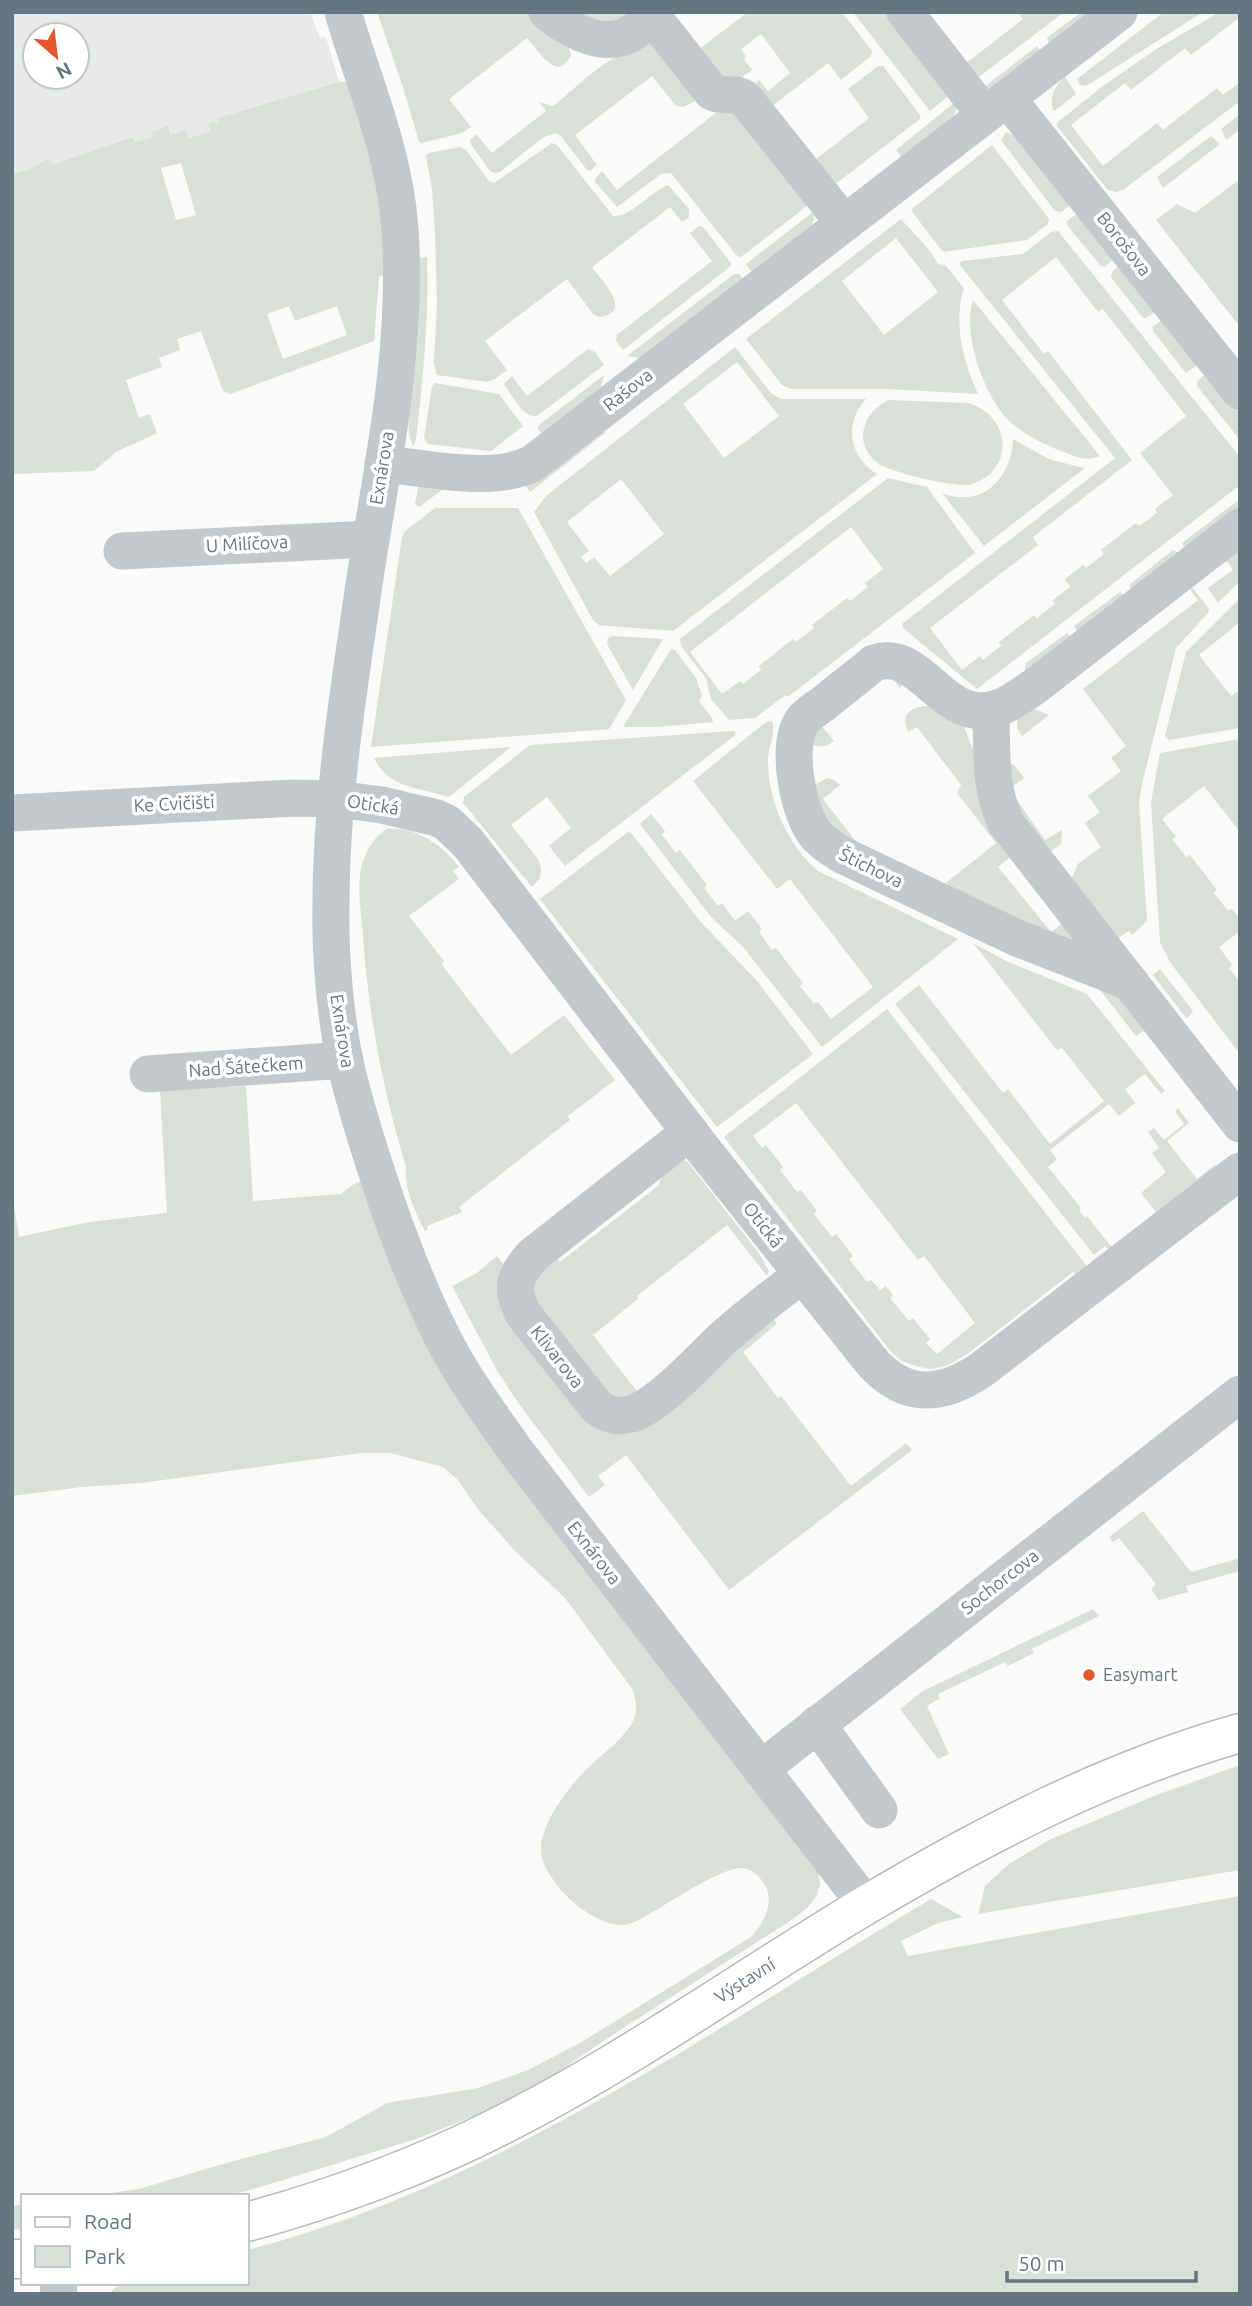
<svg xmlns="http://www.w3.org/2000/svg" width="1252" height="2306" font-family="Ubuntu,sans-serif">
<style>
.built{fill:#e8e9e9;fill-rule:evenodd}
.green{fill:#dadfd7;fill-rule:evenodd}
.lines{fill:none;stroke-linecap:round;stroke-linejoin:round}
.major-casing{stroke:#b5babe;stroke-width:41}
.minor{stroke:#c3c8cc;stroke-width:37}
.major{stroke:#fff;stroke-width:38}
.poi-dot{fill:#e4572e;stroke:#fff;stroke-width:2.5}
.labels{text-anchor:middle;stroke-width:7;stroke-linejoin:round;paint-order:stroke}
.street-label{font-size:18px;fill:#657683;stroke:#fff}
.poi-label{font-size:18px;fill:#657683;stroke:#fff;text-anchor:start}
</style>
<rect width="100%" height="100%" fill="#fafaf8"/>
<path class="built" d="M12,12H310L320,38L326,37L339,82L219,118V122L208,125L210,132L188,138L171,135L169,127L153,137L135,142L133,137L52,164L48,158L30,169L12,174ZM35,35H77V77H35Z"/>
<g class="green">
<path d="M377,12H530L567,40L571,55C557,85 538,49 527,38L449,99L471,127L462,133L422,143L419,142L403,87Z"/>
<path d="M568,12H636C636,13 627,19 627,19C610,25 583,17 568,12Z"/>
<path d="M748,12H842L872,51L871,56L841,80L828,63L767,110L755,85L759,80L768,91L790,73L761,34L741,49L746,57L744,59L752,70L731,85L698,50Z"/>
<path d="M853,12H889L952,93L930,111Z"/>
<path d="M1018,12H1064L971,83L964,65L1023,19Z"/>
<path d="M1082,12H1091L1050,45L1047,39L1050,35Z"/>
<path d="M1164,12H1198L1200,14L1086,86L1080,85L1077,79Z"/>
<path d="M1220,12H1240V17L1191,55L1185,48L1131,90L1125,83L1071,125L1103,166L1157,123L1163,130L1217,88L1223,95L1240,82V101L1123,190L1116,192L1108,190L1057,126L1058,122L1103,86L1158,48Z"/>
<path d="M652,43L696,101L683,107L676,106L652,76L575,135L597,165L590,171L587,170L560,135L555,133L542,138L500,172L495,173L490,171L470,143V140L476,134L492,153L546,111L539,102L553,106C583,82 613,49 652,43Z"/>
<path d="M1037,46L1041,51L992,89L983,88Z"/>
<path d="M878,66H883L920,115V119L829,189L815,160L869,118L848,89Z"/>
<path d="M1065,77L1076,94L1056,110H1053C1049,97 1055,85 1065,77Z"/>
<path d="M354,81L378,171L389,275L379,276L374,341L230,394L223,391L201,331L177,339L180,350L159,358L162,367L126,380L139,418L150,414L157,433L116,452L94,471L12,474V174L30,169L48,158L53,164L133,137L135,142L153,137L152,132L168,126L171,135L186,131L188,138L210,132L208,124L219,122L218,118L339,82ZM181,163L196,215L176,220L161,168ZM289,306L295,321L337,306L347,335L283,359L267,314Z"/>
<path d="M955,102L956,111L952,118L902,158L896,150Z"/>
<path d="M734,110L811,203L741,257L737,256L671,173L661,174L617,207L595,182V179L602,171L617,190L717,112Z"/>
<path d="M1240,114V130L1226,140L1221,129Z"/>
<path d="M1006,132L1017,137L1074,203L1061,212L1055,211L1003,143L1001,141Z"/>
<path d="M1211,136L1220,144L1163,188L1157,177Z"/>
<path d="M552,143L557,145L613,216C630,218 650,192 668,185L689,209V217L682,222L670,207L592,267C601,280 635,313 599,317L593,314L567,279L485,341L507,370L495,379L487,382L437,375L434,363L437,304L435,232L432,189L426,156L429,153L460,147L466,150L489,181L494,183Z"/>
<path d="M992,145L1049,219L1048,224L1027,240L943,252L913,213L912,209Z"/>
<path d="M1240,179V327L1156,220L1177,204L1195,213Z"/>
<path d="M1080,211L1116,257L1105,267L1101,266L1067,225V221Z"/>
<path d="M813,212L814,219L810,230L753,274L746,264Z"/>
<path d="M901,219L930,251L938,264L945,265L964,288C953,323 963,361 978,394L888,389H791L782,385L746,339ZM896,238L938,292L884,335L842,281Z"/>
<path d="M699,226L703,227L731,263V266L623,350L616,341L617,335L712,261L690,233Z"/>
<path d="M1058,231L1240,457V485L977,689L903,628L902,624L1115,458L959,264L962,261L1023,254L1051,232ZM1056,257L1098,312L1103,309L1186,416L1140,453L1173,495L1155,509L1157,513L1139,526L1136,523L1101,550L1104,554L1086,568L1083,565L1065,579L1070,587L1053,600L1055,604L1037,618L1034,615L999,642L1001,646L983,660L980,656L962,670L930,628L1038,545L1033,537L1132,460L1048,351L1044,354L1002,300Z"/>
<path d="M427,257C429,319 423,379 416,440L413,446C402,421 414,388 416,361C420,327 420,292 418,258Z"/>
<path d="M1121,264L1158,310L1146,318H1143L1111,277L1112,272Z"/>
<path d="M734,274H739L744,281L642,358L627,356Z"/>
<path d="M973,300L1100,456C1087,462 1076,457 1064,452C1045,445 1023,434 1008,420C984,395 962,334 973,300Z"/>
<path d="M1164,318L1200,363L1186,373L1153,331V327Z"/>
<path d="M735,347L771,393L781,399H866C844,423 848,456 877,474L673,631L599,625L593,620L534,512L546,496ZM737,362L779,416L724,458L683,404ZM621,479L664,534L610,576L594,557L586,563L581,557L589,551L567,522Z"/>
<path d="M588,349L595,352L604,365L537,416C523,418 512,395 504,384L512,376L527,396Z"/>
<path d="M1207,373L1240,413V440L1197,386V381Z"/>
<path d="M604,375L600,391L544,436L538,429L539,425Z"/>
<path d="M435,383L499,394L523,426L491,451L428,444L424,438L432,386Z"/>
<path d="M889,400L968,403C1011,415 1016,470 972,484C958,489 891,472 879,464C852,445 862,412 889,400Z"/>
<path d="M599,426L605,433L530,492L524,484Z"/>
<path d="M1013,439L1051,460L1085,468L984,546L942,493C982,509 1012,478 1013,439Z"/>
<path d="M888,478L927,487L975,553L789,696H784L755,718L729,720L711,699L706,678L681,646L680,639ZM851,527L883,569L865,583L868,587L850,601L847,598L812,625L814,628L796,642L793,639L759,666L761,670L743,684L740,681L722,694L690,652Z"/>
<path d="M420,479L439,486L442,490L419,507L415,504Z"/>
<path d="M1240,499V508L1185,550L1182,543Z"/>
<path d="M435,508H518L626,700L609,729L371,747L402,537L405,531Z"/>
<path d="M1240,540V581L1218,603L1208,588L1233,570L1222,554Z"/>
<path d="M1173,550L1181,554L1132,591L1129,585Z"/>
<path d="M1187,581L1209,609L1208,613L1176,648L1142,784L1139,803L1147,921L1132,935L1129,931L1114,941L1071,880L1078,864L1101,847L1085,823L1100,812L1088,796L1121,771L1111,758L1126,746L1083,689L1198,600L1185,583Z"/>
<path d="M1120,592L1125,597L1078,633L1074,626Z"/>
<path d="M1240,598V622L1199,655L1231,696L1240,690V728L1169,740L1165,736L1186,652Z"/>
<path d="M1067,633L1072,638L1027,672L1025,669L1026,663Z"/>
<path d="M613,636L663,639L633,690L607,644L608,638Z"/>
<path d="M671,649L675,650L696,678L702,696L699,701L712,718L713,722L657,727H623Z"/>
<path d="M886,670L903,672L905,678L900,688L889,674L821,725L834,741C824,749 813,749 807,737L810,725L873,676Z"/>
<path d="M930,705L960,721L964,727L1014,854L998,867L1051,932L1067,920L1081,945L957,894L946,883L996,843L957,793L961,785L917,727L908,732C900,711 912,708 930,705Z"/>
<path d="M1034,709L1049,715L1022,736L1017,728L1018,718L1027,711Z"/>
<path d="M772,721C776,730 769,747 768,758C767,798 787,845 818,871L958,939L822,1047L743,947L711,917L640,824L651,814L665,831L662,835L676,853L680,850L707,885L704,888L718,906L722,903L735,921L748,911L762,929L759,932L772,950L776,948L803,983L800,986L814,1004L818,1002L831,1019L873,987L790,879L777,889L693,781L766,722Z"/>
<path d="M733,731L736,733L734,736L565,866L549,846L571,828L547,797L511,825L538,859L541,868L540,878L532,887L463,803L464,797L530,745Z"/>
<path d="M1240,739V832L1204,786L1162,819L1176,837L1172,839L1186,857L1190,855L1217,890L1214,893L1228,911L1232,909L1240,919V931L1219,947L1232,965L1229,968L1240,982V1054L1170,962L1160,942L1151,802L1160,753Z"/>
<path d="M511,747L449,797C421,788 387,788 374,758Z"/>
<path d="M1009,764L1014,765L1024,778L1009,789L1045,840L1062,830L1061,844L1048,854C1028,829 1001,802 1003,768Z"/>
<path d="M827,778L834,780L840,785L823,799L860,847L828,833L815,785Z"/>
<path d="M387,829C416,826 442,845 459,867L453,871L459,879L409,916L444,961L442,965L511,1055L564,1015L615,1080L568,1116L570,1120L459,1207L462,1212L427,1226L428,1229L425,1231C416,1214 403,1186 406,1167C383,1090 368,1014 363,934C361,913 357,890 361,869C364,854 373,837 387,829Z"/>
<path d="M628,832L632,834L700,921L757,981L813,1054L717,1127L540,899Z"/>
<path d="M973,943L1006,961L1087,994L1165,1091L1161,1094L1145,1074L1125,1089L1135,1103L1119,1116L1109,1104L1050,1150L1057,1159L1048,1167L1081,1208L1079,1210L1085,1218L1087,1216L1113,1249L1110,1252L1105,1246L1094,1255L895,1004L919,985L1003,1093L1008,1089L1050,1144L1104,1101L1062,1048L1057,1050Z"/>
<path d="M1160,969L1193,1011L1187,1019L1153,975Z"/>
<path d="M1096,985L1128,1000L1149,1027L1136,1036Z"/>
<path d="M887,1009L1089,1269L1079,1278L1073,1272L966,1355L946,1366L931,1369L919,1367L902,1361L892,1353L724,1137ZM796,1103L918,1260L924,1256L975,1323L937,1354L926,1343L930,1339L913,1318L909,1321L890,1298L893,1295L886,1286L880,1290L871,1280L867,1282L849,1259L853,1256L836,1234L832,1237L814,1214L817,1211L801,1190L797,1192L780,1170L783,1167L766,1145L762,1148L753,1136Z"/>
<path d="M246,1086L253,1201L341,1194L354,1184L364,1180L386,1249L818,1871L820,1884L817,1895L808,1907L793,1919L617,2032L546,2080L482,2113L416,2139L254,2189L226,2196H88L139,2189L226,2163L326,2137L387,2103L478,2088L528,2070L580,2043L751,1937C767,1919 778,1896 758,1876C753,1871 748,1868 740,1868C717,1870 671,1902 649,1914C641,1919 630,1926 620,1925C599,1924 574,1905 561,1890C554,1881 545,1870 542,1858C535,1829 569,1786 589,1767C602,1754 621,1741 631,1725C639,1713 636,1702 633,1690L565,1598L513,1549L477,1508L458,1480L443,1467L390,1453H361L141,1483L82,1487L12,1496V1191L19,1237L89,1222L167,1213L160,1090Z"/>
<path d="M1178,1108L1189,1123L1167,1141L1197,1179L1216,1164L1218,1167L1159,1216L1141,1193L1166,1172L1152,1153L1159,1148L1148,1132L1154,1128L1164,1140L1184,1124L1175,1111Z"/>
<path d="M680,1160L687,1161L758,1252L769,1271L767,1276L727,1225L637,1296L638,1299L593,1335L643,1399L622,1408L533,1309L525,1281L553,1254L560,1262L658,1186L666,1165Z"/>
<path d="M497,1256L510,1272L593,1418L771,1315L777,1324L743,1352L778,1398L781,1396L851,1486L906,1443L912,1450L729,1590L626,1455L598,1476L605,1485L589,1497L519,1404L498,1372L452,1286L477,1273Z"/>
<path d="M1143,1511L1191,1572L1240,1558V1571L1186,1586L1188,1592L1159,1600L1151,1589L1156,1584L1119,1538L1113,1542L1109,1537Z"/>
<path d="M1093,1609L1099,1616L1032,1649L1034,1653L1008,1666L1005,1662L938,1694L940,1698L927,1706L949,1754L938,1759L900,1709L923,1691Z"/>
<path d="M1240,1765V1870L978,1914L985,1886L1009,1864L1051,1839L1154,1796Z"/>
<path d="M1240,1896V2294H108L121,2283H247V2250C498,2185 712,2029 931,1899L963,1917L938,1923L901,1941L908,1956Z"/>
<path d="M23,2204V2229L12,2230V2206Z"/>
</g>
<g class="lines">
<defs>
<g id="major">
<path id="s1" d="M247,2222C332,2199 424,2165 502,2125C629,2061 744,1978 866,1905C984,1835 1106,1771 1240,1733"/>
<path d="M12,2259H23"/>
</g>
</defs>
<use href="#major" class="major-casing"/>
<g class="minor">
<path d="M343,12C364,84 395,153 400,229C408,346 384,456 366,571C350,682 331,793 331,906C330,954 335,1015 345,1062C356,1111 372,1159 388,1206C406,1257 426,1309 453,1357C471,1389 494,1420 515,1450L866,1905"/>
<path d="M547,12C566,27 594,45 620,38C633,35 643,25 653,17L711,91C723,99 736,90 746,100L844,223"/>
<path d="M905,12L985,115"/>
<path d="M1007,98L1240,391"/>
<path d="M383,464C427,468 493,484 533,463L1119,12"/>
<path d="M122,551L371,539"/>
<path d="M991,710C992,749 989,787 1006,823L1240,1124"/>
<path d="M12,813L294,798L337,799L382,805L437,818L447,823L468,843L702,1148L872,1362C906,1400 942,1396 981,1370L1240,1171"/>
<path d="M1130,982L1017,938L842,855C831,848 820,841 813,831C797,807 786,746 802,721C807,714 816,709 823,704C840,690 857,677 874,663C920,647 940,719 990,710C1008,707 1023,694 1038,684L1240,527"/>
<path d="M148,1074L345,1060"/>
<path d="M690,1132L533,1255C513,1277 510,1289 524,1315L597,1407C607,1415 618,1418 632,1414C661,1403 699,1361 722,1339C748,1316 775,1295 802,1275"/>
<path d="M817,1724L879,1810"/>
<path d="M761,1769L1240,1394"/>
<path d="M58,2283L59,2294"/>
</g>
<use href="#major" class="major"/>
</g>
<circle class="poi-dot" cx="1089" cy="1675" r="7"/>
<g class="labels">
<g class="street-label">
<text transform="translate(1124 244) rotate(52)" y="6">Borošova</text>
<text transform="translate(628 390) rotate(-38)" y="6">Rašova</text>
<text transform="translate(382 468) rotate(-81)" y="6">Exnárova</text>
<text transform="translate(247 544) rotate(-3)" y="6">U Milíčova</text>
<text transform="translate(174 804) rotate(-3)" y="6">Ke Cvičišti</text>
<text transform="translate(373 805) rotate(9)" y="6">Otická</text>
<text transform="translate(871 868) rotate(26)" y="6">Štichova</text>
<text transform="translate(342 1031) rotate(81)" y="6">Exnárova</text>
<text transform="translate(246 1067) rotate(-4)" y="6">Nad Šátečkem</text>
<text transform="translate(763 1225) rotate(52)" y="6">Otická</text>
<text transform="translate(557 1357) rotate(52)" y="6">Klivarova</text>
<text transform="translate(594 1553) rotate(52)" y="6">Exnárova</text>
<text transform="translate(1000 1582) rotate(-38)" y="6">Sochorcova</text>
<text dy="6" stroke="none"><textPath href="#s1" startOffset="556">Výstavní</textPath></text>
</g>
<g class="poi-label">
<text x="1103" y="1681">Easymart</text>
</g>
</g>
<rect width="1252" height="2306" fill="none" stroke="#657683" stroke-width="28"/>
<rect x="21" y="2194" width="228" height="91" fill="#ffffff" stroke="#c1c8cd" stroke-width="2"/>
<rect x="35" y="2217" width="35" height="10" fill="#ffffff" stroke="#c1c8cd" stroke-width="2"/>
<text x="84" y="2229" font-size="21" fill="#657683">Road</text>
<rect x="35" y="2246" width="35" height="21" fill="#dadfd7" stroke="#c1c8cd" stroke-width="2"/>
<text x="84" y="2264" font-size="21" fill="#657683">Park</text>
<g transform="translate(56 56) rotate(152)"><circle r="33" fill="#ffffff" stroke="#c1c8cd" stroke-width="2"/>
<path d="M0-5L12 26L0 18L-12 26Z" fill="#e4572e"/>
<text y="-10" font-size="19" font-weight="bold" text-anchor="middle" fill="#657683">N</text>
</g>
<path d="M1007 2271v10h189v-10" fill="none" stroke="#657683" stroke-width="3.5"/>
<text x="1018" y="2271" font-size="21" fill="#657683" stroke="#ffffff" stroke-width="5" paint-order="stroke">50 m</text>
</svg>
